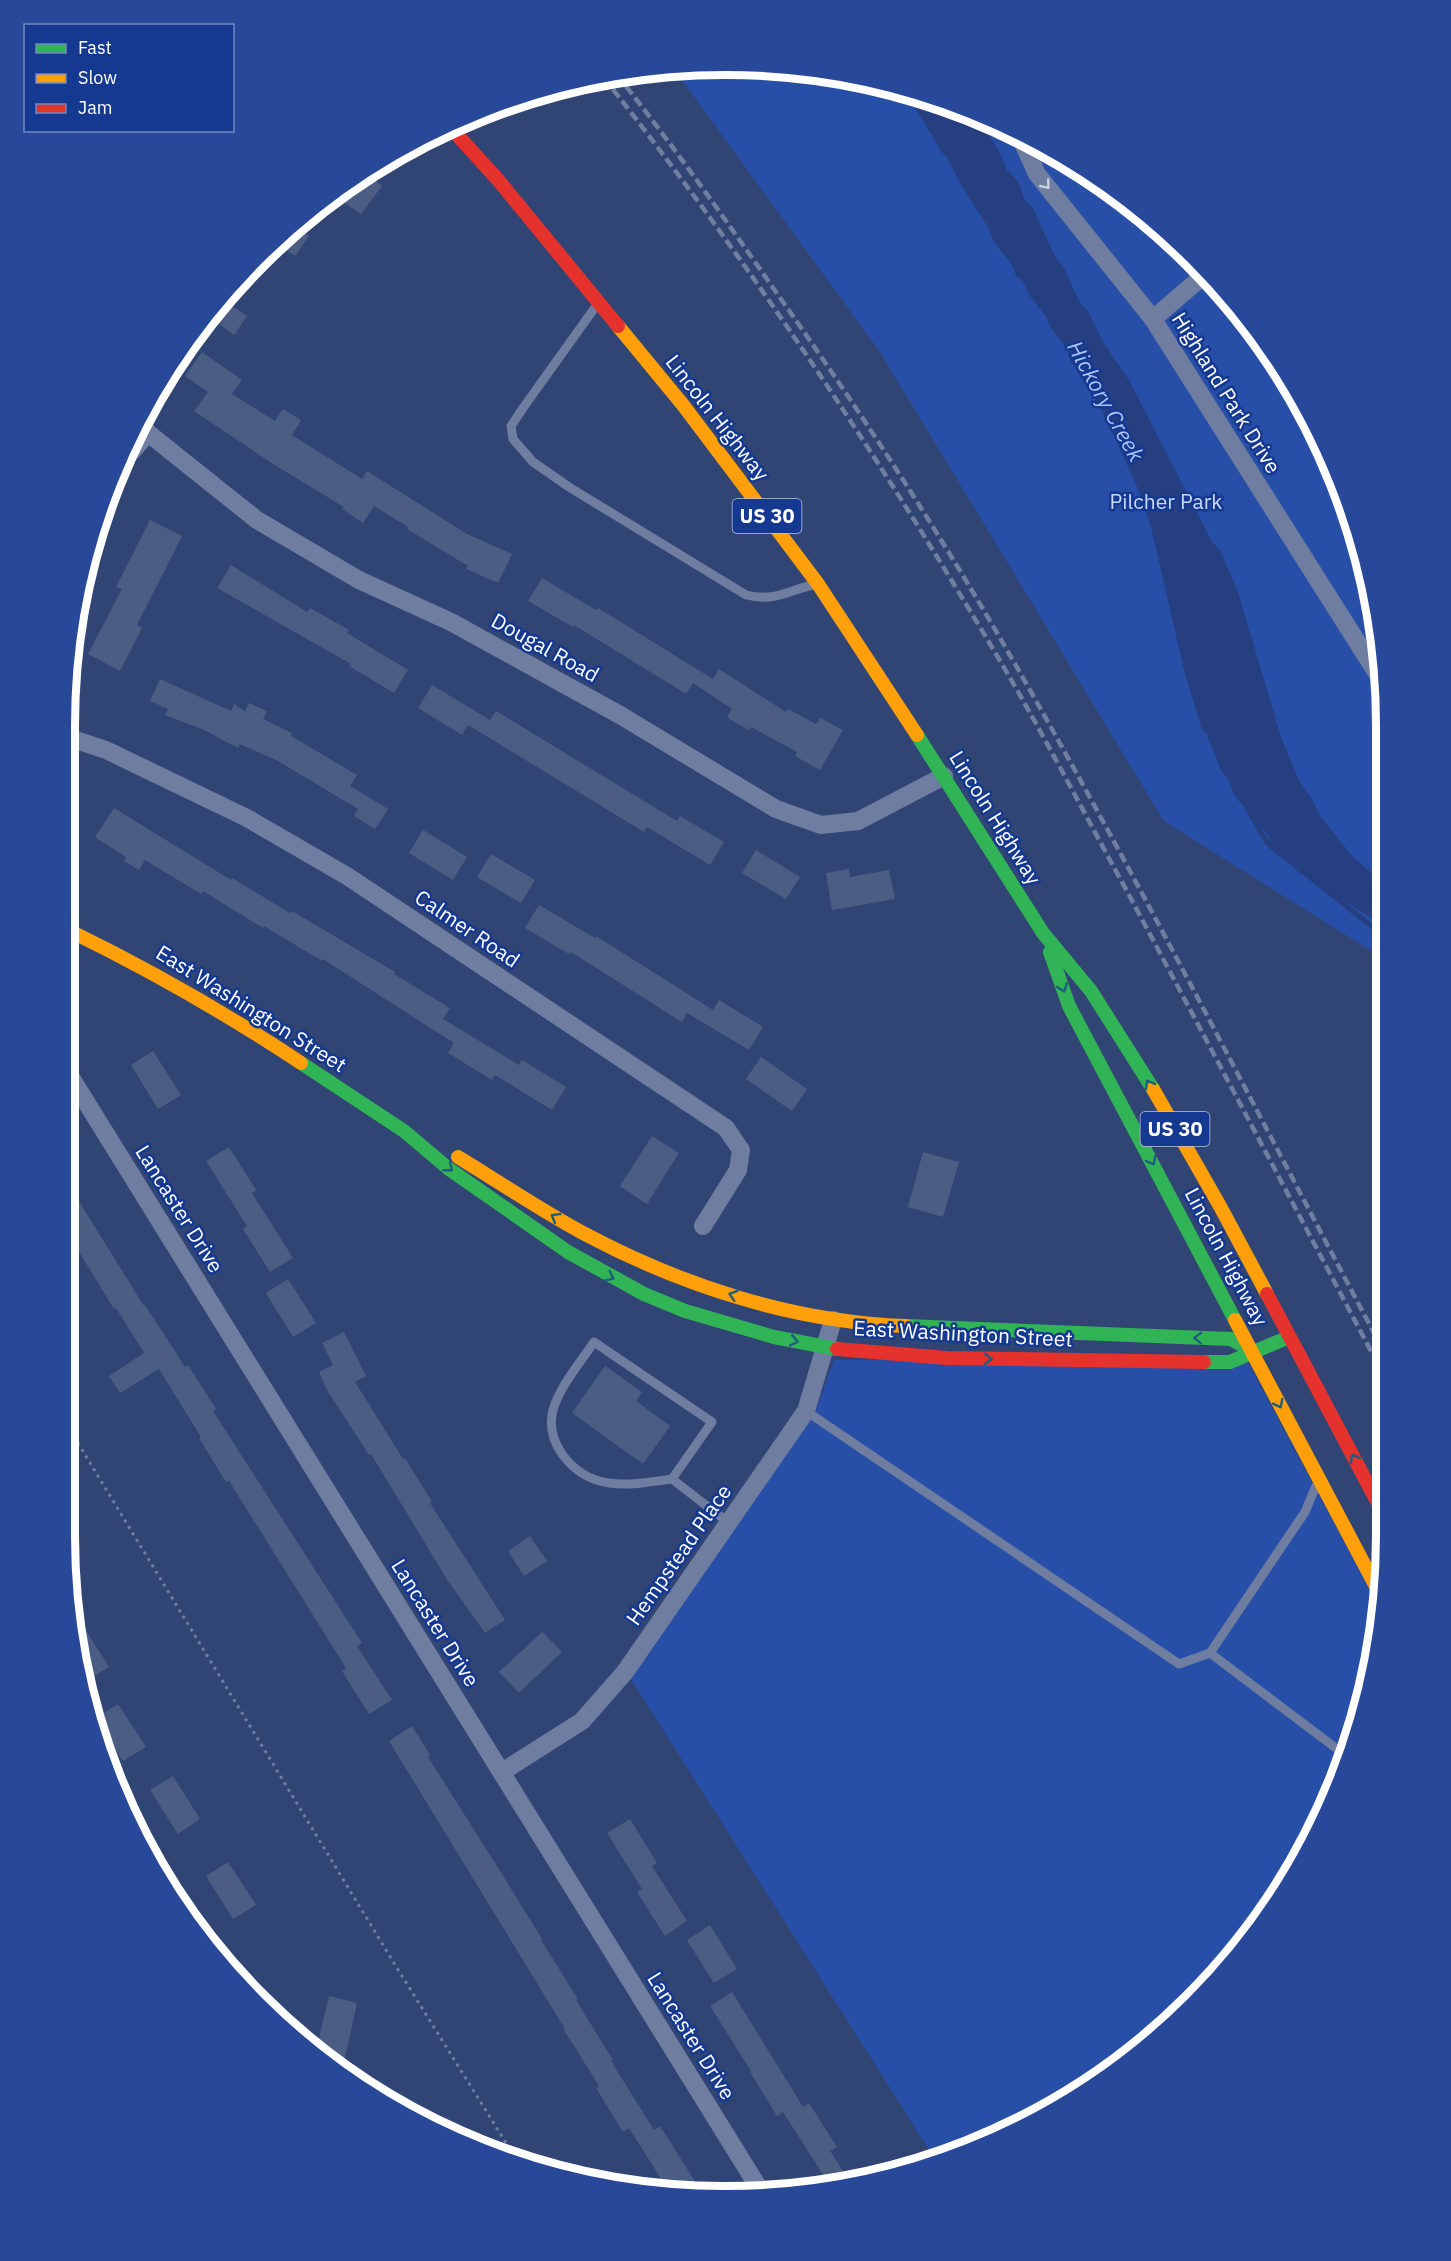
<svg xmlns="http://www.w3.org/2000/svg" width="1451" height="2261" font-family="'IBM Plex Sans',sans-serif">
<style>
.green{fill:#284fa8}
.water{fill:#253f80}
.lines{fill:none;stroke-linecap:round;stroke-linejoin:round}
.stream{stroke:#253f80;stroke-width:5}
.building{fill:#4c5d83}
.path{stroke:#6e7da0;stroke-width:3;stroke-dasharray:3 4.5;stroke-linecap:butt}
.lane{stroke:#6e7da0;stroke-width:9}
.street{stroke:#6e7da0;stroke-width:18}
.fast{stroke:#30b455;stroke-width:14}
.slow{stroke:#ff9f0a;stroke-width:14}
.jam{stroke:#e5322d;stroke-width:14}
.rail{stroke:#707ea0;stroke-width:4.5;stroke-dasharray:10 4.5;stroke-linecap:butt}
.oneway{stroke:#ccd2de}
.oneway2{stroke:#1d5d7f}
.labels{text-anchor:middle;stroke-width:5;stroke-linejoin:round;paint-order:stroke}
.shield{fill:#153891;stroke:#b9c3de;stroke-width:1.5}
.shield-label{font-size:20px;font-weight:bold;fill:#fff}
.street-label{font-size:21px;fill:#fff;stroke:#153891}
.park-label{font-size:21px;fill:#c9d8fc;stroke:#153891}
.water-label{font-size:22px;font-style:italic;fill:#aec5f8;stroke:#153891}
.rim{fill:none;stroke:#fff;stroke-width:8}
</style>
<rect width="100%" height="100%" fill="#314575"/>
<g class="green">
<path d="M769,66L897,87L1018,133L1128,201L1250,323L1318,433L1364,554L1385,682L1384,959L1164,821L880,352L674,69Z"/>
<path d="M834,1360L1247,1361L1381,1611V1621L1336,1788L1250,1938L1162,2032L1092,2085L1018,2128L935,2159L631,1679L816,1410Z"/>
</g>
<path class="water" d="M905,90L984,120L993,142L998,149L1007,170L1019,183L1024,199L1033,208L1056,259L1063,266L1080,303L1088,311L1103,342L1129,380L1212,542L1220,550L1238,592L1281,737L1300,783L1312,799L1321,817L1353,857L1384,884V926L1327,890L1270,843L1268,835L1234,795L1228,779L1221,771L1207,734L1202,730L1184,670L1151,527L1136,484L1101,409L1070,360L1066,347L1052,330L1046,316L1029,295L1023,281L1016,276C1013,261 1001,254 994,241C991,236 990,229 986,224C973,203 959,184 949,161C946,155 940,152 938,146C928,127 915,110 905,90Z"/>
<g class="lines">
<path class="stream" d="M1248,810L1268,844L1384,936"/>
</g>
<g class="building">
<path d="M366,174L382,186L361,214L335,196Z"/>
<path d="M294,225L309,236L295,256L276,243Z"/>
<path d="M231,305L247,316L234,335L218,323Z"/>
<path d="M202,352L242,380L232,394L275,421L283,409L301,420L292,435L362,479L367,471L467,534L512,554L498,583L466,569L468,566L407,529L408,527L374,506L363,523L342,509L344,507L273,464L194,411L208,392L185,376Z"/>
<path d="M150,520L182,536L137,625L142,628L120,671L88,654L122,589L116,587Z"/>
<path d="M231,565L307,612L310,608L349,630L347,633L408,670L394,693L349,666L351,664L217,588Z"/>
<path d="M542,578L596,610L598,608L713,679L719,669L786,712L788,709L816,724L820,718L843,730L820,770L795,756L797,752L751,727L748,730L727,717L732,709L693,683L686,694L574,625L573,627L528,601Z"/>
<path d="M160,679L231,711L234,704L245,711L249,703L267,711L263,719L292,733L291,736L357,775L350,786L388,809L375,829L354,816L358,809L278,761L240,744L238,748L204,730L165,715L168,709L150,701Z"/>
<path d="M432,685L490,720L496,711L677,821L680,816L724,842L710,865L647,827L644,832L468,725L462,735L418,708Z"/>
<path d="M114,808L231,880L232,878L290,913L292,911L395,972L394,974L450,1008L443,1019L519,1065L522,1060L566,1087L552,1110L495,1075L492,1080L448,1053L454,1043L323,959L322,961L264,926L263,928L203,891L201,894L145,860L139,870L124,861L126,857L95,837Z"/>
<path d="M423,830L467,857L453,880L409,853Z"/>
<path d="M756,850L800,877L786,899L742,873Z"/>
<path d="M491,854L535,880L521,903L477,877Z"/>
<path d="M849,869L850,877L889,870L895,899L832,910L826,873Z"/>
<path d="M539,905L595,938L596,936L713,1010L719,1000L763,1027L749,1050L687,1013L682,1022L571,952L569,954L525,928Z"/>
<path d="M153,1051L181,1095L158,1109L131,1065Z"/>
<path d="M761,1057L807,1089L792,1111L746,1079Z"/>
<path d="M652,1136L679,1153L647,1204L620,1186Z"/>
<path d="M229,1147L256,1190L252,1193L293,1258L270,1272L243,1229L247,1226L206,1161Z"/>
<path d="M923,1152L959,1162L943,1217L908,1207Z"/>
<path d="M70,1187L144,1306L145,1305L185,1367L188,1365L216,1409L213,1411L362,1643L357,1646L392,1700L369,1714L342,1671L346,1668L229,1481L226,1482L199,1438L201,1437L159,1369L120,1393L109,1376L144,1353L116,1308L114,1309L70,1237Z"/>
<path d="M288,1279L316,1323L293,1337L266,1293Z"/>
<path d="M344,1332L366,1376L355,1382L403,1459L405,1458L432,1502L430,1503L505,1620L485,1633L448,1581L371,1454L369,1455L327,1390L319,1372L333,1365L322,1343Z"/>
<path d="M605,1366L642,1392L636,1401L670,1426L643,1464L572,1413Z"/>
<path d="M530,1536L547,1561L524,1576L508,1551Z"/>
<path d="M70,1605L109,1667L84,1682L70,1622Z"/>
<path d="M542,1632L562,1652L519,1693L499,1672Z"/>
<path d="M118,1704L146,1747L123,1761L96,1718Z"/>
<path d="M412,1726L430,1755L428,1757L507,1882L542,1939L541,1940L578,1999L576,2000L613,2060L611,2061L654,2130L660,2126L703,2194L683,2195L670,2193L629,2128L623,2132L596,2088L599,2086L564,2030L565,2029L389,1741Z"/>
<path d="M173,1776L200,1819L178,1834L150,1790Z"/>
<path d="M630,1819L657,1863L652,1866L687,1921L665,1936L637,1892L642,1889L607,1833Z"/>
<path d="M228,1862L256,1905L233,1919L206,1876Z"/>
<path d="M710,1925L737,1969L714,1983L687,1940Z"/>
<path d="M732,1992L803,2107L809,2103L837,2147L830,2151L851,2183L831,2187L783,2112L777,2116L750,2072L751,2071L710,2006Z"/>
<path d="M329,1996L357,2003L343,2067L328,2063L312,2049L314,2037L319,2038Z"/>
</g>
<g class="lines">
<path class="path" d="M70,1430L397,1968L518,2162"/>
<g class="lane">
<path d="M596,306L523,408L511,426L513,439L533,462L569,487L746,595C775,602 786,591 813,585"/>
<path d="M806,1411L1179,1664L1210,1653L1305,1512L1316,1486"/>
<path d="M672,1479C630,1485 590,1493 562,1454C553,1441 549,1426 553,1410C560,1386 580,1363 594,1342L712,1422L672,1479L729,1523"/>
<path d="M1210,1653L1345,1755"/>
</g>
<g class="street">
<path d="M1019,134L1037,174L1153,319L1385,686"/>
<path d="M1153,319L1203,276"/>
<path d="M142,425L148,433L257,520L359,580L451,622L620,715L776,809L821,825L858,821L944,776"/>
<path d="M119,466L148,433"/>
<path d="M70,738L106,750L247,818L347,876L726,1128L741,1150L738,1170L703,1226"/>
<path d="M70,1076L762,2193"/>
<path d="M502,1772L582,1721L625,1672L806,1411L833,1320"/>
</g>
<g class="fast">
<path d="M917,735L1043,933L1091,991L1153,1089"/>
<path d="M1050,952L1069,1006L1235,1320"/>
<path d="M301,1063L404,1131L449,1169L568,1252L644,1294L685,1311L774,1337L837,1349"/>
<path d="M906,1326L1231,1339L1253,1351"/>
<path d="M1204,1362H1230L1289,1337"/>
</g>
<g class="slow">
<path d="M618,326L683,405L818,584L917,735"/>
<path d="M70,931C150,970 227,1014 301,1063"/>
<path d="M1153,1089L1221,1208L1267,1294"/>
<path d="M458,1157C499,1182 540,1210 583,1233C682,1286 794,1322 906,1326"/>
<path d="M1235,1320L1381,1596"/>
</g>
<g class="jam">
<path d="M451,128L499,181L618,326"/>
<path d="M1267,1294L1381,1509"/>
<path d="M837,1349L947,1358L1204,1362"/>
</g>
<g class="rail">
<path d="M617,75C673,145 725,219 776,292C858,408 936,527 1007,650C1139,879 1258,1115 1382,1348"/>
<path d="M604,78C747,259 875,451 993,649C1041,729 1084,813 1129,895C1214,1054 1298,1213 1382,1372"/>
</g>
</g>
<defs><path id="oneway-chevron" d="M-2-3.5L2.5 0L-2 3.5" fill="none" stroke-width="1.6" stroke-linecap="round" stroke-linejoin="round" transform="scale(1.5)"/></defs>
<use class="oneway" href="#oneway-chevron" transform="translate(1046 185) rotate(51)"/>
<g class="oneway2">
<use href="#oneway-chevron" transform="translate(1063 988) rotate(70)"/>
<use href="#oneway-chevron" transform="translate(1149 1084) rotate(-120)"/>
<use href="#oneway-chevron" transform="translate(1152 1161) rotate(62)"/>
<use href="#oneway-chevron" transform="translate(449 1168) rotate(38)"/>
<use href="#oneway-chevron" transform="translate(555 1217) rotate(-149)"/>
<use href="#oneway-chevron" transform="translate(610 1277) rotate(27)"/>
<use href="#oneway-chevron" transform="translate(733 1295) rotate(-163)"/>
<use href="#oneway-chevron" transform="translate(1198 1338) rotate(-178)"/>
<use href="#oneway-chevron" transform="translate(794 1341) rotate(12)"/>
<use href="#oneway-chevron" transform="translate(988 1359) rotate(1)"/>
<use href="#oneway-chevron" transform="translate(1279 1404) rotate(63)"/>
<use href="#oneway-chevron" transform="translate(1354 1458) rotate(-118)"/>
</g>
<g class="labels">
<g class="shield">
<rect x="732.5" y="499" width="69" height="34" rx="4.5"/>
<rect x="1140.5" y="1112" width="69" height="34" rx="4.5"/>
</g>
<g class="shield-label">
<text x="767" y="523">US 30</text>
<text x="1175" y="1136">US 30</text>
</g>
<g class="street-label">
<text transform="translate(1226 393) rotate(58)" y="7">Highland Park Drive</text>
<text transform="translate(717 418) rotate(52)" y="7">Lincoln Highway</text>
<text transform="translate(545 648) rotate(29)" y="7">Dougal Road</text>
<text transform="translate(995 818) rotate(58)" y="7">Lincoln Highway</text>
<text transform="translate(467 929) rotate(34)" y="7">Calmer Road</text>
<text transform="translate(251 1009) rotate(32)" y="7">East Washington Street</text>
<text transform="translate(179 1209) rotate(58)" y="7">Lancaster Drive</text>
<text transform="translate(1226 1257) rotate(62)" y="7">Lincoln Highway</text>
<text transform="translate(963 1334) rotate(3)" y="7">East Washington Street</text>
<text transform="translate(679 1555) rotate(-55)" y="7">Hempstead Place</text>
<text transform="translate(435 1623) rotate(58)" y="7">Lancaster Drive</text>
<text transform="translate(691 2036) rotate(58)" y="7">Lancaster Drive</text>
</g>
<g class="park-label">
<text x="1166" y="509">Pilcher Park</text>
</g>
<g class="water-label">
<text transform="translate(1106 401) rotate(61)" y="8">Hickory Creek</text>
</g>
</g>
<path d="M0 0H1451V2261H0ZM725 75H726A650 650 0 0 1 1376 725V1536A650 650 0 0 1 726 2186H725A650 650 0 0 1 75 1536V725A650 650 0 0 1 725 75Z" fill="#28489a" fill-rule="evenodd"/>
<path class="rim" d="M725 75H726A650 650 0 0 1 1376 725V1536A650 650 0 0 1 726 2186H725A650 650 0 0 1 75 1536V725A650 650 0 0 1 725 75Z"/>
<rect x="24" y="24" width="210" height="108" fill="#153891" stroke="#7388bd" stroke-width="1.5"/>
<rect x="36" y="44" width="30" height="9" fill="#30b455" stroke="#7388bd" stroke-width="1.5"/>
<text x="78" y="54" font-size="18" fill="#ffffff">Fast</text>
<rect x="36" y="74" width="30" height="9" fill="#ff9f0a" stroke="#7388bd" stroke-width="1.5"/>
<text x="78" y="84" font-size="18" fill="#ffffff">Slow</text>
<rect x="36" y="104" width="30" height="9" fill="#e5322d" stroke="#7388bd" stroke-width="1.5"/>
<text x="78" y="114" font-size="18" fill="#ffffff">Jam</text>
</svg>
